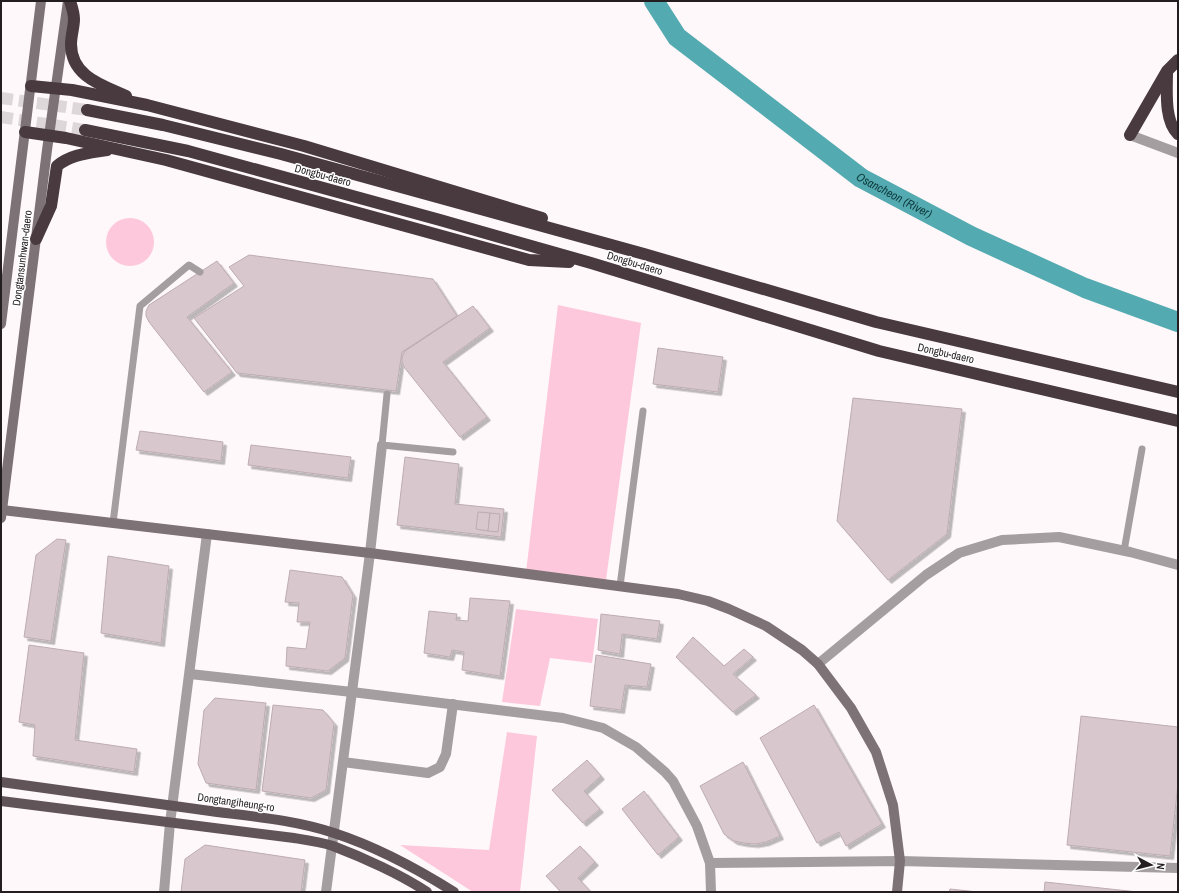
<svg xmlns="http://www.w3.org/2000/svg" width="1179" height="893" font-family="'Archivo Narrow',sans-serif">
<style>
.green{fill:#fdc8db}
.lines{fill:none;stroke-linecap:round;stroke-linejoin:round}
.river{stroke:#53aab0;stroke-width:20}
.building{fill:#d8c7cc;stroke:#bdacb2;filter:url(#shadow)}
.highway-tunnel{stroke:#ded7d9;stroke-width:12;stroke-dasharray:12 6;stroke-linecap:butt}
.lane{stroke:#a59ea0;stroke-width:7}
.street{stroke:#a59ea0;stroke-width:10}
.secondary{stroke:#7d7276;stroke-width:10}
.primary{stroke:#605458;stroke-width:10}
.highway{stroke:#483a3f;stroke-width:12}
.labels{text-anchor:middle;stroke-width:3;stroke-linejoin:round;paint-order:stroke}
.street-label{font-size:11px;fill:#241e20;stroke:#fff}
.water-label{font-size:12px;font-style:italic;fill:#0e393b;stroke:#fff}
</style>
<defs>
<filter id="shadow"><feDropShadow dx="3.5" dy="3.5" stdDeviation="0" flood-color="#0004"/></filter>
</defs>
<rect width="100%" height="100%" fill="#fff8fa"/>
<g class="green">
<circle cx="130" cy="242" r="24"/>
<path d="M558,305L641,323L606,580L526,572Z"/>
<path d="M516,609L598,619L592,663L550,658L540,706L502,702Z"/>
<path d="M507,732L537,736L520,892H473L400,845L489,850Z"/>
</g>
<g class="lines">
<path class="river" id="s1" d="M654,1L677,37L861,178L971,236L1085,288L1178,322"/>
</g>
<g class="building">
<path d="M249,255L433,279L457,316L402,352L396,391L237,373L194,318L244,286L229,267Z"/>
<path d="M217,261L234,283L187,317L232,372L204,392L149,322L146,316V311L149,305Z"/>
<path d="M473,306L490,328L443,362L487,417L460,437L404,367L402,362V357L405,351Z"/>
<path d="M658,348L723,357L718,392L653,384Z"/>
<path d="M853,398L962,409L947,534L888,580L837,521Z"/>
<path d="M140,431L223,442L221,461L136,450Z"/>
<path d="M251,445L351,457L348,478L248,465Z"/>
<path d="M405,457L459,464L455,504L504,509L501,537L397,525Z"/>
<path d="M478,512L490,513L488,531L476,529Z"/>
<path d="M490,513L500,514L498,532L488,531Z"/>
<path d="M57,539L66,540L51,641L24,637L36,555Z"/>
<path d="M108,556L169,566L161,643L101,633Z"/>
<path d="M290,570L342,577L353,595L345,658L328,671L286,666L287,647L306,649L310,622H297L299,603L285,602Z"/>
<path d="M470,598L510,601L500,676L462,670L464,652L452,650L450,657L424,653L429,611L457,614L456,620L468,621Z"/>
<path d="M601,614L660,621L657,639L622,634L620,654L598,650Z"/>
<path d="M693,637L724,666L744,649L753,657L733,674L756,695L733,712L676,657Z"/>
<path d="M29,645L84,653L75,740L137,749L134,772L33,756L35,725L19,722Z"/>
<path d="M596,655L651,664L647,687L625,685L621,710L590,706Z"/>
<path d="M215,698L266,703L256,790L206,783L198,764L204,710Z"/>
<path d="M273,705L323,710L334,723L326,790L311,798L262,791Z"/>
<path d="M814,705L882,824L846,846L839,832L817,843L760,738Z"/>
<path d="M1081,716L1178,727V784L1170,856L1067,845Z"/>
<path d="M587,760L601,776L584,791L600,809L583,823L552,790Z"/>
<path d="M743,762L780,836L766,842L755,844L744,843L734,841L724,834L700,786Z"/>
<path d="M644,791L679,837L658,855L622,809Z"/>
<path d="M205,845L305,860L301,892H181L185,859Z"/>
<path d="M580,846L595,862L578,878L591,892H561L546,876Z"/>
<path d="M1045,882L1138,892H1044Z"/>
<path d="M950,889L978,892H949Z"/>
</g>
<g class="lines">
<g class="highway-tunnel">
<path d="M1,98L87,110"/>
<path d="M1,117L85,130"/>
</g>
<g class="lane">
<path d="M387,394L382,445L453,452"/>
<path d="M113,523L140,306L189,265L200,272"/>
<path d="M1124,551L1142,449"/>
<path d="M620,586L643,411"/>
</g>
<g class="street">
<path d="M1130,135L1178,153"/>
<path d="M818,664L926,575L959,553L1002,540L1059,537L1130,552L1178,565"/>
<path d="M190,674L352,692L563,718L603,728L636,747L665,772L673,781L697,826L710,863L711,892"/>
<path d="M343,762L428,773L440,767L446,754L453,704"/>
<path d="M710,863L900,861L1178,868"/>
<path d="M164,892L170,823L207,534"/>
<path d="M326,892L370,553L382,445"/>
</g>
<g class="secondary">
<path d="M1,324L41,1"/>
<path d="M2,510L370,553L678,594L708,601L729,609L766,626L802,650L818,664L851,708L876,752L893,805L900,861L897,892"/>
<path d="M1,518L47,150L68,1"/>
</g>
<g class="primary">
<path d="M1,782C68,791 135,800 203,810C246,816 292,819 334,833C377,847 416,868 454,892"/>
<path d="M1,801L294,838C307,840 321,842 333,846C362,857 402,875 427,892"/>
</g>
<g class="highway">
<path d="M70,1C72,7 74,13 74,19C74,27 71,36 71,44C71,76 101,85 126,96"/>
<path d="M1167,72C1167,90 1164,121 1178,134"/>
<path d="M31,86L72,90L147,105L304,146L542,218"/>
<path d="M87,110L163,125L281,154L644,254L876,322L1178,392"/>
<path d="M85,130L188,151L440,220L591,263L879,351L1178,421"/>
<path d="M25,132L66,138L166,160L529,260L569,262"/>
<path d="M1130,135L1167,71L1178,60"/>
<path d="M36,239L51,206L57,166C71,154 90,153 107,150"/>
</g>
</g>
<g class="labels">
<g class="street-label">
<text transform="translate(323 175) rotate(15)" y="4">Dongbu-daero</text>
<text transform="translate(22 258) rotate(-83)" y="4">Dongtansunhwan-daero</text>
<text transform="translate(635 263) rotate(17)" y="4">Dongbu-daero</text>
<text transform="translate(946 353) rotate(13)" y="4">Dongbu-daero</text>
<text transform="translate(236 802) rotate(8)" y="4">Dongtangiheung-ro</text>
</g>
<g class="water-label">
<text dy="4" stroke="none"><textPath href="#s1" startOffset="312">Osancheon (River)</textPath></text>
</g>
</g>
<rect width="1179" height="893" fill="none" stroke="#241e20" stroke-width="4"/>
<g transform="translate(1151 865) rotate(97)" stroke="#ffffff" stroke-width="3" paint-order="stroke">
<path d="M0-3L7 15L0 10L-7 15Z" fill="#241e20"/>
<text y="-6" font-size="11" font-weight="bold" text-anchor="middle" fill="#241e20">N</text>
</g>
</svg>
